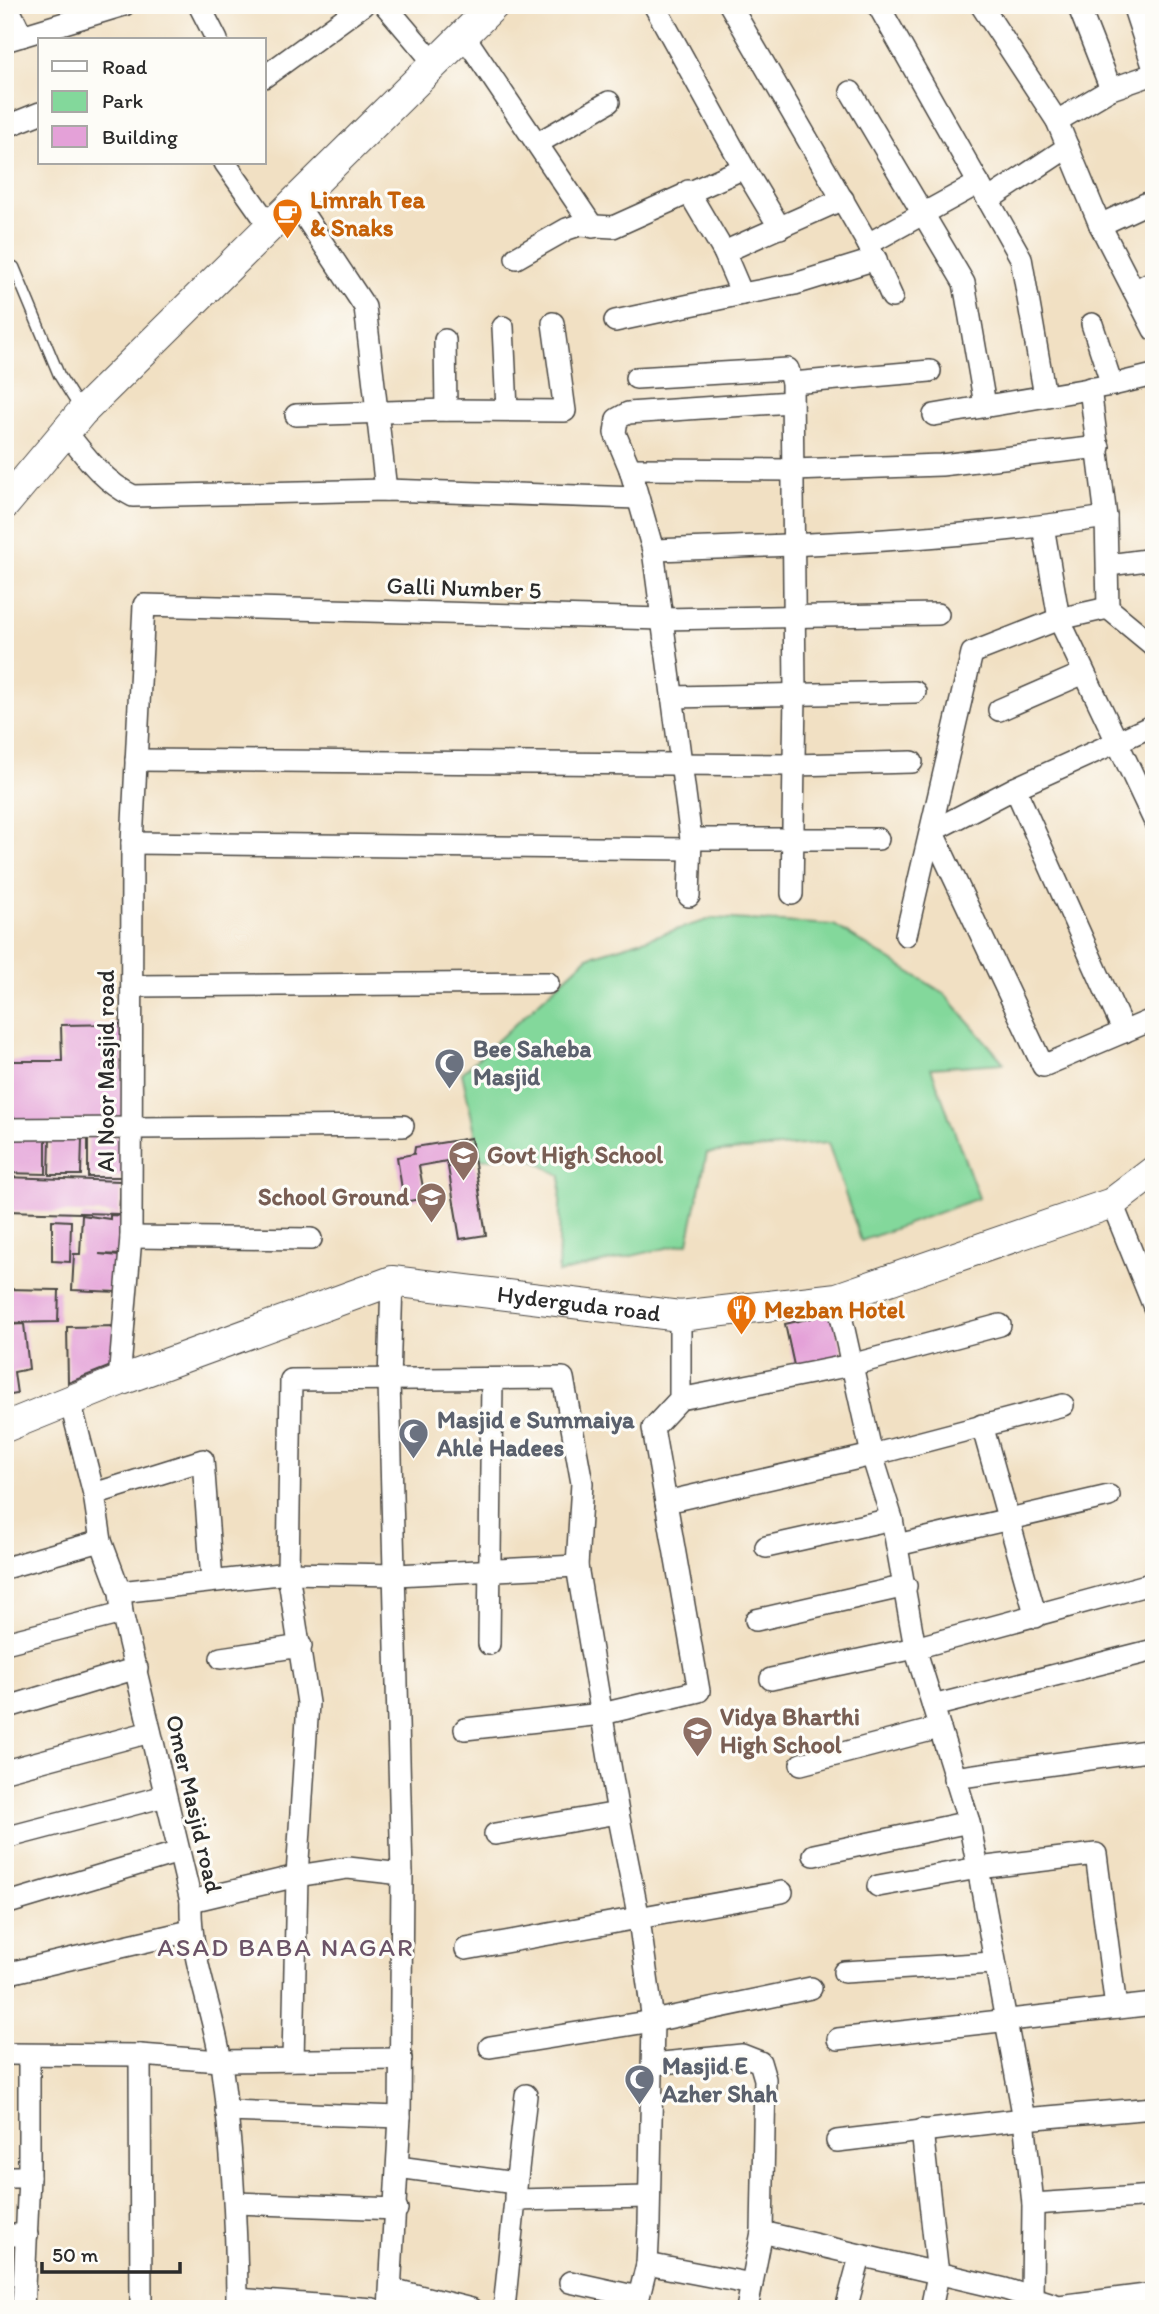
<svg xmlns="http://www.w3.org/2000/svg" width="1159" height="2314" font-family="Itim,sans-serif">
<style>
.green{fill:#83d89b;stroke:#578263;stroke-width:2}
.building{fill:#e4a1d8}
.lines{fill:none;stroke-linecap:round;stroke-linejoin:round}
.lane-casing{stroke:#494642;stroke-width:13}
.street-casing{stroke:#494642;stroke-width:24}
.secondary-casing{stroke:#494642;stroke-width:32}
.lane{stroke:#fff;stroke-width:10}
.street{stroke:#fff;stroke-width:21}
.secondary{stroke:#fff;stroke-width:30}
.labels{text-anchor:middle;stroke-width:6;stroke-linejoin:round;paint-order:stroke}
.food-label{font-size:24px;font-weight:bold;fill:#c56008;stroke:#fdfcf7;text-anchor:start}
.street-label{font-size:24px;fill:#2b2b2b;stroke:#fdfcf7}
.worship-label{font-size:24px;font-weight:bold;fill:#5b616d;stroke:#fdfcf7;text-anchor:start}
.education-label{font-size:24px;font-weight:bold;fill:#785e54;stroke:#fdfcf7;text-anchor:start}
.neighbourhood-label{font-size:26px;letter-spacing:2px;fill:#6c5468;stroke:#fdfcf7}
</style>
<rect width="100%" height="100%" fill="#fdfcf7"/>
<filter id="ink" filterUnits="userSpaceOnUse"><feTurbulence type="fractalNoise" baseFrequency=".0143" numOctaves="2"/><feDisplacementMap in="SourceGraphic" scale="14" xChannelSelector="R" yChannelSelector="G"/><feConvolveMatrix kernelMatrix="1 2 1 2 8 2 1 2 1" color-interpolation-filters="sRGB"/></filter>
<filter id="wash" filterUnits="userSpaceOnUse"><feTurbulence type="fractalNoise" baseFrequency=".00686" numOctaves="4" result="noise"/><feDisplacementMap in="SourceGraphic" scale="28" xChannelSelector="R" yChannelSelector="G"/><feGaussianBlur stdDeviation="1.57" result="paint"/><feColorMatrix in="noise" values="0 0 0 0 0 0 0 0 0 0 0 0 0 0 0 0 0 1.4 0 .05"/><feComposite in="paint" operator="in"/></filter>
<g filter="url(#wash)">
<rect width="100%" height="100%" fill="#f1e0c3"/>
<path class="green" d="M714,918L834,925L945,994L1004,1063L931,1068L979,1198L861,1241L828,1143L707,1153L688,1243L558,1273L561,1176L525,1155L481,1159L462,1073L588,957Z"/>
<g id="blocks">
<g class="building">
<path d="M123,1024V1123H5V1061H62L61,1025Z"/>
<path d="M5,1136H46V1174L5,1173Z"/>
<path d="M88,1136L129,1137V1177H88Z"/>
<path d="M50,1138H82L81,1175H49Z"/>
<path d="M471,1138L486,1235L460,1239L447,1161L419,1166L425,1198L404,1202L397,1157L414,1154L415,1147Z"/>
<path d="M5,1177L121,1181L119,1214L5,1211Z"/>
<path d="M82,1215L110,1219V1215L125,1216L123,1255L99,1254L119,1256L117,1292L72,1290L74,1254H80Z"/>
<path d="M52,1220L71,1221L70,1262L52,1261Z"/>
<path d="M5,1289L59,1290L58,1322L5,1323Z"/>
<path d="M833,1313L843,1359L795,1370L785,1324Z"/>
<path d="M24,1324L29,1369L14,1372L17,1394L5,1396V1325Z"/>
<path d="M116,1326V1364L68,1383L67,1327Z"/>
<path d="M401,2302L429,2309H400Z"/>
</g>
</g>
</g>
<g filter="url(#ink)">
<use href="#blocks" fill-opacity="0" stroke="#494642" stroke-width="2"/>
<g class="lines">
<defs>
<path id="lane" d="M14,267L59,375L81,410"/>
<g id="street">
<path d="M7,5L22,36"/>
<path d="M199,5L217,40"/>
<path d="M385,5L436,65"/>
<path d="M730,5L868,244L892,297"/>
<path d="M878,5L1021,258L1045,396"/>
<path d="M981,5L1057,121L1100,225L1154,330"/>
<path d="M1078,5L1111,89"/>
<path d="M1133,5L1154,69"/>
<path d="M463,34L593,227"/>
<path d="M5,41L124,5"/>
<path d="M264,77L363,5"/>
<path d="M851,92L964,283L985,405"/>
<path d="M1057,121L1111,89L1154,74"/>
<path d="M5,127L40,113"/>
<path d="M538,143L609,102"/>
<path d="M225,163L271,228"/>
<path d="M744,168L780,228"/>
<path d="M688,191L724,252L742,294L795,284L876,259"/>
<path d="M294,200L365,307L386,490"/>
<path d="M988,200L1068,147"/>
<path d="M1100,225L1154,200"/>
<path d="M868,244L979,183"/>
<path d="M724,252L843,199"/>
<path d="M516,258L567,229L579,225L613,227L744,168L654,5"/>
<path d="M1134,291L1154,281"/>
<path d="M615,321L742,294"/>
<path d="M1092,324L1112,385"/>
<path d="M503,327L507,409"/>
<path d="M445,340L446,410"/>
<path d="M636,378L788,369L792,383L795,692L792,894"/>
<path d="M792,383L930,371"/>
<path d="M1090,388L1106,517L1108,608L1154,646"/>
<path d="M296,415L446,410L565,411L553,323"/>
<path d="M934,415L1112,385L1154,375"/>
<path d="M66,432C86,457 103,481 133,496L386,490L638,498"/>
<path d="M630,469L793,470L941,465L1099,447"/>
<path d="M1043,526L1059,619L1154,820"/>
<path d="M653,550C804,545 957,540 1106,517"/>
<path d="M1109,565L1154,559"/>
<path d="M672,697L915,692"/>
<path d="M999,710L1084,673"/>
<path d="M1154,725L1015,788L932,831L1043,1066L1154,1019"/>
<path d="M136,760L794,765L912,762"/>
<path d="M1015,788L1124,1032"/>
<path d="M691,839H878"/>
<path d="M132,843L690,849"/>
<path d="M689,896L691,839L653,550L630,469L615,433L617,419L628,413L791,402"/>
<path d="M906,935L972,653L1059,619L1108,608"/>
<path d="M133,986L548,983"/>
<path d="M5,1129L403,1126"/>
<path d="M1112,1203L1154,1307"/>
<path d="M131,1237L311,1239"/>
<path d="M837,1298L872,1455L892,1519L915,1648L969,1822L978,1868L1024,2119L1033,2204L1032,2298"/>
<path d="M119,1381L131,1237L132,843L144,605L662,619L938,614"/>
<path d="M680,1399L851,1365L1000,1325"/>
<path d="M70,1401L94,1494L101,1541L120,1592L122,1613L191,1901C189,1957 213,2008 221,2063C232,2144 237,2227 237,2309"/>
<path d="M982,1425L1036,1617"/>
<path d="M94,1494L203,1460L212,1581"/>
<path d="M666,1502L872,1455L1063,1405"/>
<path d="M897,1545L1109,1496"/>
<path d="M766,1547L892,1519"/>
<path d="M5,1568L101,1541"/>
<path d="M120,1592L288,1573L396,1575L577,1566"/>
<path d="M756,1620L906,1586"/>
<path d="M5,1643L122,1613"/>
<path d="M489,1644L492,1379"/>
<path d="M221,1658L301,1646"/>
<path d="M771,1679L915,1648L1154,1583"/>
<path d="M933,1706L1154,1650"/>
<path d="M5,1708L137,1668"/>
<path d="M465,1729L602,1714L699,1691L653,1428L680,1399V1316"/>
<path d="M801,1764L939,1728"/>
<path d="M5,1771L150,1732"/>
<path d="M954,1778L1154,1750"/>
<path d="M495,1834L618,1813"/>
<path d="M5,1838L165,1796"/>
<path d="M814,1855L969,1822"/>
<path d="M878,1886L978,1868L1096,1854L1116,2008"/>
<path d="M191,1901L297,1876L348,1868L402,1874"/>
<path d="M5,1904L179,1852"/>
<path d="M466,1949L782,1892"/>
<path d="M844,1972L993,1963"/>
<path d="M5,1974L190,1931"/>
<path d="M838,2039L1154,2004"/>
<path d="M490,2047L653,2021L811,1988"/>
<path d="M5,2054L140,2055L220,2061L401,2059"/>
<path d="M140,2055L141,2309"/>
<path d="M293,2060L297,1876L308,1703L288,1573L291,1380L563,1378L582,1483L577,1566L618,1813L639,1919L653,2021L649,2223L647,2264L636,2309"/>
<path d="M653,2064L742,2055L760,2062L765,2079L762,2232L747,2309"/>
<path d="M226,2111L400,2117"/>
<path d="M922,2130L938,2275L931,2309"/>
<path d="M837,2141L1024,2119L1154,2108"/>
<path d="M398,2167L515,2183"/>
<path d="M5,2177H29"/>
<path d="M515,2197L526,2095"/>
<path d="M235,2203L397,2209"/>
<path d="M1033,2204L1154,2196"/>
<path d="M762,2232L1005,2289L1059,2306L1154,2294"/>
<path d="M5,2235H27"/>
<path d="M647,2264L752,2284"/>
<path d="M570,2282L638,2297"/>
<path d="M391,2289L471,2309"/>
<path d="M237,2299L373,2309"/>
<path d="M23,2309L29,2177V2055"/>
<path d="M389,2309L400,2117L402,1874L389,1381L392,1281"/>
<path d="M504,2309L515,2200L648,2197"/>
<path d="M846,2309L860,2257"/>
</g>
<g id="secondary">
<path d="M5,504L82,412L494,5"/>
<path id="s1" d="M5,1427L119,1381L392,1281L680,1316L837,1298L1112,1203L1154,1171"/>
</g>
</defs>
<use href="#lane" class="lane-casing"/>
<use href="#street" class="street-casing"/>
<use href="#secondary" class="secondary-casing"/>
<use href="#lane" class="lane"/>
<use href="#street" class="street"/>
<use href="#secondary" class="secondary"/>
</g>
</g>
<defs>
<symbol id="cafe-pin" viewBox="-11 -11 22 30"><path d="M0 17L-7.5 6A9.5 9.5 0 1 1 7.5 6Z" fill="#e8710a" stroke="#fdfcf7"/><path d="M-5.5-4.5H6V0H3Q3 3.5 0 3.5H-2.5Q-5.5 3.5-5.5 0ZM3-3.2v2h1.7v-2ZM-6 4.5H4V6H-6Z" fill="#fff"/></symbol>
<symbol id="mosque-pin" viewBox="-11 -11 22 30"><path d="M0 17L-7.5 6A9.5 9.5 0 1 1 7.5 6Z" fill="#6b7280" stroke="#fdfcf7"/><path d="M3.5-4.9A6 6 0 1 0 3.5 4.9A5 5 0 1 1 3.5-4.9Z" fill="#fff"/></symbol>
<symbol id="school-pin" viewBox="-11 -11 22 30"><path d="M0 17L-7.5 6A9.5 9.5 0 1 1 7.5 6Z" fill="#8d6e63" stroke="#fdfcf7"/><path d="M0-5L7-2L0 1L-7-2ZM-4 1L0 2.5L4 1V4Q0 6-4 4Z" fill="#fff"/></symbol>
<symbol id="restaurant-pin" viewBox="-11 -11 22 30"><path d="M0 17L-7.5 6A9.5 9.5 0 1 1 7.5 6Z" fill="#e8710a" stroke="#fdfcf7"/><path d="M-5-6h1v4h1v-4h1v4h1v-4h1v5L-1.5 .5V6h-2V.5L-5-1ZM5-6V6H3V1.5H1.5Q1.5-4 5-6Z" fill="#fff"/></symbol>
</defs>
<g fill-rule="evenodd">
<use href="#cafe-pin" x="270" y="196" width="35" height="47"/>
<use href="#mosque-pin" x="432" y="1046" width="35" height="47"/>
<use href="#school-pin" x="446" y="1138" width="35" height="47"/>
<use href="#school-pin" x="414" y="1180" width="35" height="47"/>
<use href="#restaurant-pin" x="724" y="1292" width="35" height="47"/>
<use href="#mosque-pin" x="396" y="1416" width="35" height="47"/>
<use href="#school-pin" x="680" y="1714" width="35" height="47"/>
<use href="#mosque-pin" x="622" y="2062" width="35" height="47"/>
</g>
<g class="labels">
<g class="food-label">
<text x="310" y="208">Limrah Tea<tspan x="310" dy="28">&amp; Snaks</tspan></text>
<text x="764" y="1318">Mezban Hotel</text>
</g>
<g class="street-label">
<text transform="translate(464 588) rotate(2)" y="8">Galli Number 5</text>
<text transform="translate(106 1071) rotate(-90)" y="8">AI Noor Masjid road</text>
<text dy="8" stroke="none"><textPath href="#s1" startOffset="602">Hyderguda road</textPath></text>
<text transform="translate(194 1804) rotate(77)" y="8">Omer Masjid road</text>
</g>
<g class="worship-label">
<text x="473" y="1057">Bee Saheba<tspan x="473" dy="28">Masjid</tspan></text>
<text x="437" y="1428">Masjid e Summaiya<tspan x="437" dy="28">Ahle Hadees</tspan></text>
<text x="662" y="2074">Masjid E<tspan x="662" dy="28">Azher Shah</tspan></text>
</g>
<g class="education-label">
<text x="487" y="1163">Govt High School</text>
<text x="409" y="1205" text-anchor="end">School Ground</text>
<text x="720" y="1725">Vidya Bharthi<tspan x="720" dy="28">High School</tspan></text>
</g>
<g class="neighbourhood-label">
<text x="286" y="1956">ASAD BABA NAGAR</text>
</g>
</g>
<rect width="1159" height="2314" fill="none" stroke="#fdfcf7" stroke-width="28"/>
<rect x="38" y="38" width="228" height="126" fill="#fdfcf7" stroke="#a9a8a5" stroke-width="2"/>
<rect x="52" y="61" width="35" height="10" fill="#ffffff" stroke="#a9a8a5" stroke-width="2"/>
<text x="102" y="74" font-size="21" fill="#2b2b2b">Road</text>
<rect x="52" y="91" width="35" height="21" fill="#83d89b" stroke="#a9a8a5" stroke-width="2"/>
<text x="102" y="108" font-size="21" fill="#2b2b2b">Park</text>
<rect x="52" y="126" width="35" height="21" fill="#e4a1d8" stroke="#a9a8a5" stroke-width="2"/>
<text x="102" y="144" font-size="21" fill="#2b2b2b">Building</text>
<path d="M42 2262v10h138v-10" fill="none" stroke="#2b2b2b" stroke-width="3.5"/>
<text x="52" y="2262" font-size="21" fill="#2b2b2b" stroke="#fdfcf7" stroke-width="5" paint-order="stroke">50 m</text>
</svg>
